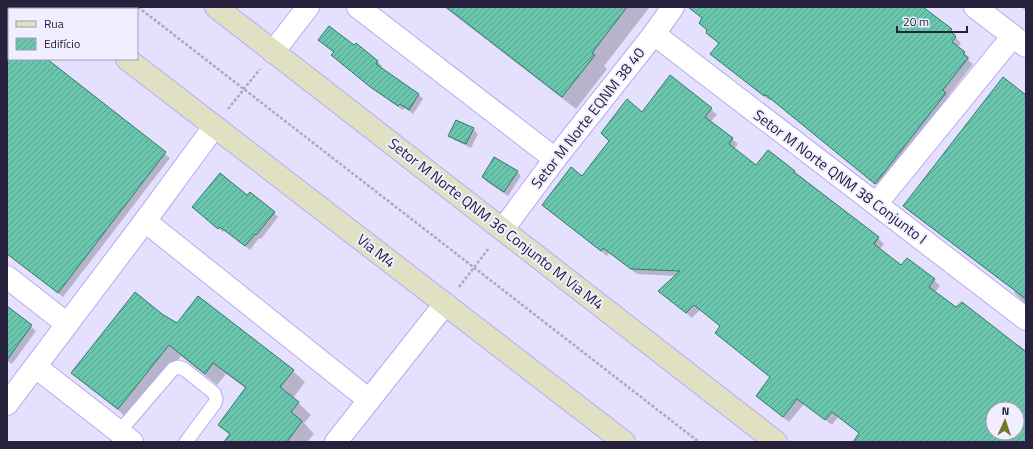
<svg xmlns="http://www.w3.org/2000/svg" width="1033" height="449" font-family="'Titillium Web',sans-serif">
<style>
.shadow{fill:#0003;fill-rule:evenodd}
.building{fill:url(#building-hatch);stroke:#2d7b67;fill-rule:evenodd}
.lines{fill:none;stroke-linecap:round;stroke-linejoin:round}
.lane-casing{stroke:#b8aaf3;stroke-width:15}
.street-casing{stroke:#b8aaf3;stroke-width:24}
.secondary-casing{stroke:#b8aaf3;stroke-width:24}
.path{stroke:#aca7c4;stroke-width:2.5;stroke-dasharray:3 2;stroke-linecap:butt}
.lane{stroke:#fff;stroke-width:13}
.street{stroke:#fff;stroke-width:22}
.secondary{stroke:#dfe1c2;stroke-width:22}
.labels{text-anchor:middle;stroke-width:4;stroke-linejoin:round;paint-order:stroke}
.street-label{font-size:15px;fill:#27213d;stroke:#f1efff}
</style>
<defs>
<pattern id="building-hatch" width="6" height="6" patternUnits="userSpaceOnUse"><rect width="6" height="6" fill="#6ac6ac"/><path d="M-1 1l2-2M0 6l6-6M5 7l2-2" fill="none" stroke="#57a08d"/></pattern>
</defs>
<rect width="100%" height="100%" fill="#e5e0fe"/>
<g class="shadow">
<path d="M444,7H648L649,8L604,66L607,69L576,109Z"/>
<path d="M702,7H919L951,29L956,35L955,37L961,43L958,47L970,58L968,60L973,64L948,96L951,99L881,188L771,99L770,101L717,59L719,44L707,33L708,31L703,19L697,13Z"/>
<path d="M1021,7H1026V11Z"/>
<path d="M7,29L9,31V59H41L170,158L63,297L7,253Z"/>
<path d="M319,40L354,47L356,44L378,62L382,66L380,69L419,95L423,99L413,114L405,108L403,110L374,90L337,59L334,53Z"/>
<path d="M1026,96V304L1014,293L1015,291L909,211Z"/>
<path d="M711,109L717,115L710,122L732,139L738,144L734,149L756,167L768,151L878,238L884,244L880,249L902,266L907,259L934,280L940,286L935,292L956,308L1017,347L1019,345L1026,351V442H854L860,434L838,417L832,425L804,404L789,422L757,396L771,378L716,333L721,327L700,310L692,318L660,292L676,276L637,274L609,253L607,256L543,205L582,177L642,114ZM993,409H1017V433H993Z"/>
<path d="M473,129L478,134L471,148L454,140L450,135Z"/>
<path d="M517,171L521,176L508,196L487,182L483,177Z"/>
<path d="M247,196L274,213L278,217L261,239L259,238L250,250L225,230L223,232L193,207Z"/>
<path d="M7,307L36,331L12,364L7,361Z"/>
<path d="M161,315L178,324L293,371L305,382L293,398L311,415L304,423L314,434L307,442H225L230,435L219,425L246,389L226,374L217,385L181,356L130,420L85,384L73,372Z"/>
</g>
<g class="building">
<path d="M446,7H627L592,53L595,55L562,97Z"/>
<path d="M688,7H923L952,29L950,31L956,37L952,42L965,52L963,54L968,58L943,90L946,93L875,184L766,95L764,96L710,54L719,43L706,33L707,30L699,23L702,18Z"/>
<path d="M329,26L354,45L356,43L378,61L376,64L419,94L409,110L400,104L398,106L369,86L331,55L334,52L318,40Z"/>
<path d="M7,59H47L166,152L58,293L7,254Z"/>
<path d="M670,75L712,108L705,117L733,138L729,144L756,165L768,150L795,171L794,172L879,237L874,244L901,265L907,258L935,279L929,287L956,307L962,302L1026,352V442H853L859,433L832,412L825,420L797,399L783,417L756,396L770,377L715,333L720,326L694,305L686,313L658,291L680,271L631,269L603,248L601,251L542,205L571,167L582,176L609,141L601,133L627,99L642,112ZM993,409H1017V433H993Z"/>
<path d="M1003,77L1026,95V299L903,206Z"/>
<path d="M456,120L474,128L466,144L448,136Z"/>
<path d="M494,157L518,171L504,192L482,177Z"/>
<path d="M220,173L247,195L250,192L275,212L256,235L255,234L245,246L220,227L218,229L192,207Z"/>
<path d="M135,292L162,314L177,323L198,296L294,370L280,387L299,402L291,412L302,421L287,442H224L230,434L218,425L246,387L213,363L205,374L169,345L118,409L71,373Z"/>
<path d="M7,306L32,325L7,360Z"/>
</g>
<g class="lines">
<defs>
<path id="lane" d="M119,432L173,369L178,367L184,369L214,393L216,399L215,403L186,442"/>
<g id="street">
<path d="M358,7L555,159"/>
<path d="M975,7L1026,46"/>
<path d="M654,34L1026,319"/>
<path d="M273,52L308,7"/>
<path d="M876,204L1013,36"/>
<path d="M145,221L369,400"/>
<path d="M503,229L555,159L654,34L673,7"/>
<path d="M7,277L67,324"/>
<path d="M36,367L132,442"/>
<path d="M7,404L145,221L214,127"/>
<path d="M336,442L445,304"/>
</g>
<g id="secondary">
<path d="M62,7L65,9"/>
<path d="M216,7L776,442"/>
<path d="M94,9L95,7"/>
<path d="M127,59L624,442"/>
</g>
</defs>
<use href="#lane" class="lane-casing"/>
<use href="#street" class="street-casing"/>
<use href="#secondary" class="secondary-casing"/>
<g class="path">
<path d="M138,7L699,442"/>
<path d="M228,109L260,69"/>
<path d="M459,287L489,248"/>
</g>
<use href="#lane" class="lane"/>
<use href="#street" class="street"/>
<use href="#secondary" class="secondary"/>
</g>
<g class="labels">
<g class="street-label">
<text transform="translate(588 118) rotate(-52)" y="5">Setor M Norte EQNM 38 40</text>
<text transform="translate(840 177) rotate(37)" y="5">Setor M Norte QNM 38 Conjunto I</text>
<text transform="translate(496 224) rotate(38)" y="5">Setor M Norte QNM 36 Conjunto M Via M4</text>
<text transform="translate(376 251) rotate(38)" y="5">Via M4</text>
</g>
</g>
<rect width="1033" height="449" fill="none" stroke="#27213d" stroke-width="16"/>
<rect x="8" y="8" width="130" height="52" fill="#f1efff" stroke="#a09db1"/>
<rect x="16" y="21" width="20" height="6" fill="#dfe1c2" stroke="#a09db1"/>
<text x="44" y="28" font-size="12" fill="#27213d">Rua</text>
<rect x="16" y="38" width="20" height="12" fill="url(#building-hatch)" stroke="#a09db1"/>
<text x="44" y="48" font-size="12" fill="#27213d">Edifício</text>
<g transform="translate(1005 421) rotate(3)"><circle r="19" fill="#f1efff" stroke="#a09db1"/>
<path d="M0-3L7 15L0 10L-7 15Z" fill="#727720"/>
<text y="-6" font-size="11" font-weight="bold" text-anchor="middle" fill="#27213d">N</text>
</g>
<path d="M897 26v6h70v-6" fill="none" stroke="#27213d" stroke-width="2"/>
<text x="903" y="26" font-size="12" fill="#27213d" stroke="#f1efff" stroke-width="3" paint-order="stroke">20 m</text>
</svg>
